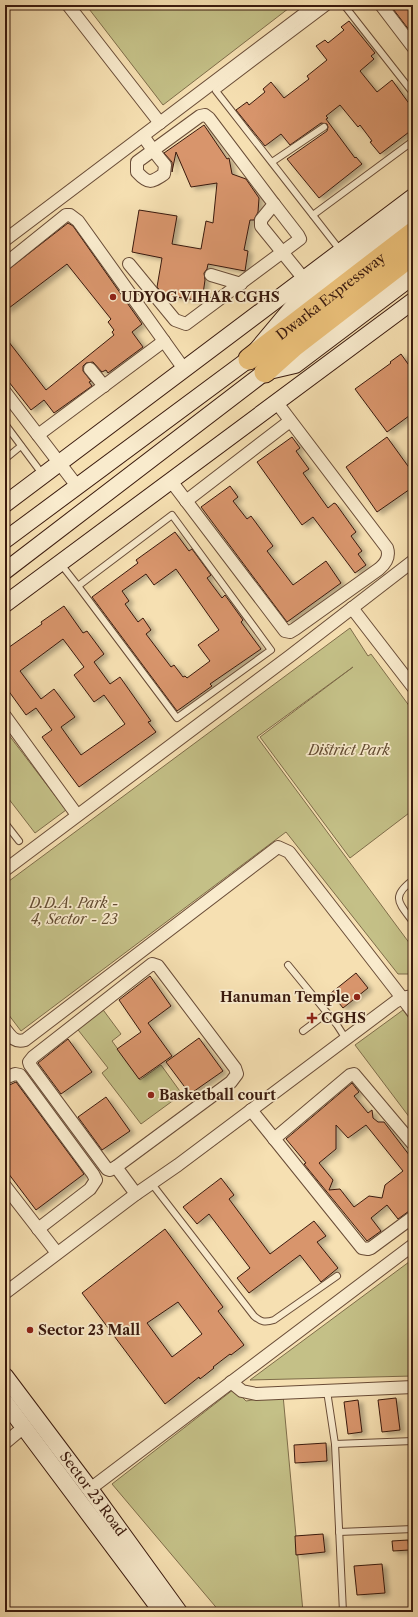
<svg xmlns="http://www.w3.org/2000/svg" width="418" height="1617" font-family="'Libre Caslon Text',serif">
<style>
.green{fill:#c4c087;stroke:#7f6d4a}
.building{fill:#d8956c;stroke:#3a1a0e;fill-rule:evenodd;filter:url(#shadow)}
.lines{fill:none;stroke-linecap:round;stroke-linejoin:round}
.lane-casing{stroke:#694c37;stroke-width:8}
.street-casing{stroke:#694c37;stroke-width:14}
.secondary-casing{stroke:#3a1a0e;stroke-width:18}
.highway-casing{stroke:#3a1a0e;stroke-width:23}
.lane{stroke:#f9ebcd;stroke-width:6}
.street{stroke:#f9ebcd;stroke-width:12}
.secondary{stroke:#f9ebcd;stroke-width:16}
.highway{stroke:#ebc079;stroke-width:21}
.poi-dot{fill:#8f2418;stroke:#f9ebcd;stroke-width:1.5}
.labels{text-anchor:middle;stroke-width:3.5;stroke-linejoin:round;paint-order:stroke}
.street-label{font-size:14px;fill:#3a1a0e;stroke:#f9ebcd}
.poi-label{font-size:14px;font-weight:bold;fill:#3a1a0e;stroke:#f9ebcd;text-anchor:start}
.park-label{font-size:14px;font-style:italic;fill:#634c32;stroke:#f9ebcd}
</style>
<defs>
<filter id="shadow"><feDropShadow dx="4.5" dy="2.5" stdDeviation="2" flood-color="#0004"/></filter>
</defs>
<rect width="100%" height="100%" fill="#f6e0b2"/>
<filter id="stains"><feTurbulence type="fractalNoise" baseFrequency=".005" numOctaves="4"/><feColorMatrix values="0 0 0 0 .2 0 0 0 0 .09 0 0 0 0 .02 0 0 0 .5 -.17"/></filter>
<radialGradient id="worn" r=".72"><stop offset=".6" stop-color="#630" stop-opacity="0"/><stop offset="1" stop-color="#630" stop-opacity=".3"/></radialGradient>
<g class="green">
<path d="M86,5H293L163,105Z"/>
<path d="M350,628L368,656L371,654L413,711V810L350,858L260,737L353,667L257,737L413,948V974H398L286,832L21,1031L5,1010V884Z"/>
<path d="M5,730L66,810L35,833L5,794Z"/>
<path d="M101,1007L121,1034L112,1041L140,1080L161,1065L182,1094L141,1124L102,1073L108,1068L75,1026Z"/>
<path d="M403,1010L413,1024V1122L355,1045Z"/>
<path d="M413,1259V1376L250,1380Z"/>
<path d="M234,1389L246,1401L283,1395L303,1612H220L112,1484Z"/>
</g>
<g class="building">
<path d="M390,5H413V35Z"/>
<path d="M349,21L375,53L371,56L374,59L360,71L377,92L392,80L413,109V129L380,154L370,142L372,141L360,125L358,127L340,105L326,116L328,118L326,119L355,158L356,157L362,164L319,198L287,159L327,131L328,127L327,124L321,123L290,145L281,134L265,146L236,110L247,102L249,105L265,92L263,89L271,82L284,98L309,79L307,76L327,60L316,46L325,40L328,43L344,30L341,27Z"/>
<path d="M204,125L227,159L229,158L232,174L246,179L259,198L258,212L254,220H250L244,250L248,251L245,271L208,264L207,269L204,273L205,280L202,301L164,295L157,287L162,258L132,252L139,210L177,216L172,244L201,249L206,221L213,223L217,183L191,187L176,152L172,172V162L164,153Z"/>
<path d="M68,223L73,226L142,324L132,332L143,347L108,373L106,370L102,372L93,362L86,363L83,366V371L91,381L89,382L92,386L54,413L44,400L31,410L5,377V337L46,390L114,335L112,332L114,330L108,322L111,319L67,264L5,311V272Z"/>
<path d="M401,354L413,371V413L387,432L355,389L391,363L390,362Z"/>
<path d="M292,437L300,448L296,451L309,469L303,473L328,508L334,503L336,504L356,532L351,536L362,551L358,554L366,565L355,573L313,517L302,525L257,462Z"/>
<path d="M387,437L413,473V487L377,512L346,467Z"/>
<path d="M230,486L238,497L233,501L247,519L251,516L273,546L267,551L293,585L326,561L341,583L287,622L201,507Z"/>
<path d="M175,532L189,551L192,549L211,575L207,578L222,598L225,595L243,620L241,622L261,649L210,684L212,686L177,711L92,597L138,563L136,560ZM176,569L219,630L198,645L210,661L187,678L185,676L183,677L174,665L171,667L146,634L151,630L143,618L138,622L125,604L129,601L122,591L146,574L154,585Z"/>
<path d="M64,606L83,633L87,631L104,654L94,662L110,684L120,677L151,721L148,722L156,732L79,787L42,737L52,730L36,708L26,715L5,686V650L42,624L41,622ZM63,639L84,667L74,675L94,702L104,695L125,724L81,755L61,727L75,717L54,689L41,699L20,671Z"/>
<path d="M356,973L368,988L343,1008L331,993Z"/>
<path d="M150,976L171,1006L148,1023L172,1056L139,1079L117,1049L141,1032L119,1000Z"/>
<path d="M199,1038L223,1071L190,1094L166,1062Z"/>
<path d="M68,1039L92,1072L61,1094L38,1063Z"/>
<path d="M16,1082L84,1174L36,1210L5,1169V1087Z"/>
<path d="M352,1083L359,1092L354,1096L368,1113L372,1110L373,1118L378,1122H384L413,1160V1210L409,1211L398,1219L387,1205L371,1218L381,1231L367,1241L304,1164L306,1163L286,1139ZM336,1125L348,1138L366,1125L403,1171L385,1185L382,1198L369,1196L354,1207L340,1189L329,1190L333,1180L319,1163L336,1149Z"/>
<path d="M106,1097L130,1131L102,1150L78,1117Z"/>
<path d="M221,1178L234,1195L229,1199L270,1254L314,1221L326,1236L317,1242L338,1268L321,1282L300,1255L249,1293L237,1278L250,1268L209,1214L197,1224L183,1207Z"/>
<path d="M165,1229L223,1307L218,1311L244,1345L231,1355L230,1354L213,1367L214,1368L200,1379L199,1377L165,1404L82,1293ZM178,1302L202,1334L172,1357L147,1323Z"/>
<path d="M396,1398L400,1430L382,1432L378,1400Z"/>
<path d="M358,1400L362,1432L348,1434L344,1402Z"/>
<path d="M326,1443L327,1461L295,1463L294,1445Z"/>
<path d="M323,1534L325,1552L296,1555L295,1536Z"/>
<path d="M408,1540L409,1550L393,1551L392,1541Z"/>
<path d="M382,1564L385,1593L357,1595L354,1566Z"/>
</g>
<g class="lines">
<defs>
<g id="lane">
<path d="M330,5L216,91L340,250"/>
<path d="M344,5L413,93"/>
<path d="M272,162L324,127"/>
<path d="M313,215L413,141"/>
<path d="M5,424L43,475"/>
<path d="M5,459L21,446"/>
<path d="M60,563L78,586L172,515L271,650L177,718L78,586"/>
<path d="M5,823L19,841"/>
<path d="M413,880C390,897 399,903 413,922"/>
<path d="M288,965L337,1025L346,1039"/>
<path d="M303,1031L327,1013"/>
<path d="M152,1184L254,1316C261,1322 265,1323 274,1320L337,1276"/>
<path d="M327,1391L335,1444L343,1612"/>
<path d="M335,1444L413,1441"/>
<path d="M339,1532L413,1529"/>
</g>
<g id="street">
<path d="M68,5L160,123"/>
<path d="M381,5L413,47"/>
<path d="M143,136C150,146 157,156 165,165L164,174C151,183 148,184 137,172V162L200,116L205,115L209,118L274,204L261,220V226L304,279"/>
<path d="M5,240L316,5"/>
<path d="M5,264L66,215H70L78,221L184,369"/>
<path d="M129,264L175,320L186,324L300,239L298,235L274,204"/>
<path d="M211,275L241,284"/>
<path d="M90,369L104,386"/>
<path d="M5,392L77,486"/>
<path d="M38,435L164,341"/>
<path d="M171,481L285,631L290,632L295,629L379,569C386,563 390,557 387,548L277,403"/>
<path d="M186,501L290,421"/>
<path d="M352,608L413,687"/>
<path d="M5,716L77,815"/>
<path d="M5,870L290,656L413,561"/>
<path d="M152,964L158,966L235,1068L237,1074L231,1082L116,1167L110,1170L107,1169L30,1065L29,1062L33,1057Z"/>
<path d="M5,1029C11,1037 15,1043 25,1040L278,847L289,852L413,1012"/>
<path d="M5,1078L15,1074L20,1075L93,1174L96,1180L90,1189L38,1229"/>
<path d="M251,1110L362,1248L368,1249L371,1248L413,1217"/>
<path d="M274,1139L350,1075L354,1074L413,1144"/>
<path d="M116,1167L136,1194"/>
<path d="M5,1186L57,1253"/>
<path d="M5,1293L136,1194L178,1165L395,1002L402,998L413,996"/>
<path d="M231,1382L242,1391L256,1394L413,1387"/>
<path d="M5,1443L24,1427"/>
<path d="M90,1489L413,1245"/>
</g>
<g id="secondary">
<path d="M5,504L413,197"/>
<path d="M5,540L249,359L301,297L413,212"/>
<path d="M5,571L265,372L295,365L413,276"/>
<path d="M5,604L413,301"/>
<path id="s1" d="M5,1376L90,1489L179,1612"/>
<path d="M5,1402L162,1612"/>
</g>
<g id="highway">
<path id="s2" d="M249,359L413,233"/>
<path d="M265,372L294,346L413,254"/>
</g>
</defs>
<use href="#lane" class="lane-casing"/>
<use href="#street" class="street-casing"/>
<use href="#secondary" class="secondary-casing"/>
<use href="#highway" class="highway-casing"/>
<use href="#lane" class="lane"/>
<use href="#street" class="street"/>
<use href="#secondary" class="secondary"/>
<use href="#highway" class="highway"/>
</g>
<g class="poi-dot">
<circle cx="113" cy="297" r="4"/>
<circle cx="357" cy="997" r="4"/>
<path d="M310 1012h4v4h4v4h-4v4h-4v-4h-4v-4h4z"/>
<circle cx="151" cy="1095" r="4"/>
<circle cx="30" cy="1330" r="4"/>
</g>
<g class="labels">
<g class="street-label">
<text dy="5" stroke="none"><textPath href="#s2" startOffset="103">Dwarka Expressway</textPath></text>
<text dy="5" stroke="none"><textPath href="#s1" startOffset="147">Sector 23 Road</textPath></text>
</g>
<g class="poi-label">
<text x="121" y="302">UDYOG VIHAR CGHS</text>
<text x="349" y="1002" text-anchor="end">Hanuman Temple</text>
<text x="321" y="1023">CGHS</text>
<text x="159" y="1100">Basketball court</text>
<text x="38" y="1335">Sector 23 Mall</text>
</g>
<g class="park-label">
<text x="349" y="755">District Park</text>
<text x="74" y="908">D.D.A. Park -<tspan x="74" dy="16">4, Sector - 23</tspan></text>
</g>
</g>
<rect width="418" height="1617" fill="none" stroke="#f6e0b2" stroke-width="20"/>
<rect x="6" y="6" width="406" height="1605" fill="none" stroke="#3a1a0e" stroke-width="2"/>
<rect x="10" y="10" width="398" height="1597" fill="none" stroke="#3a1a0e"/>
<rect width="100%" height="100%" filter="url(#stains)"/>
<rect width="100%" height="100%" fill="url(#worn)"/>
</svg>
